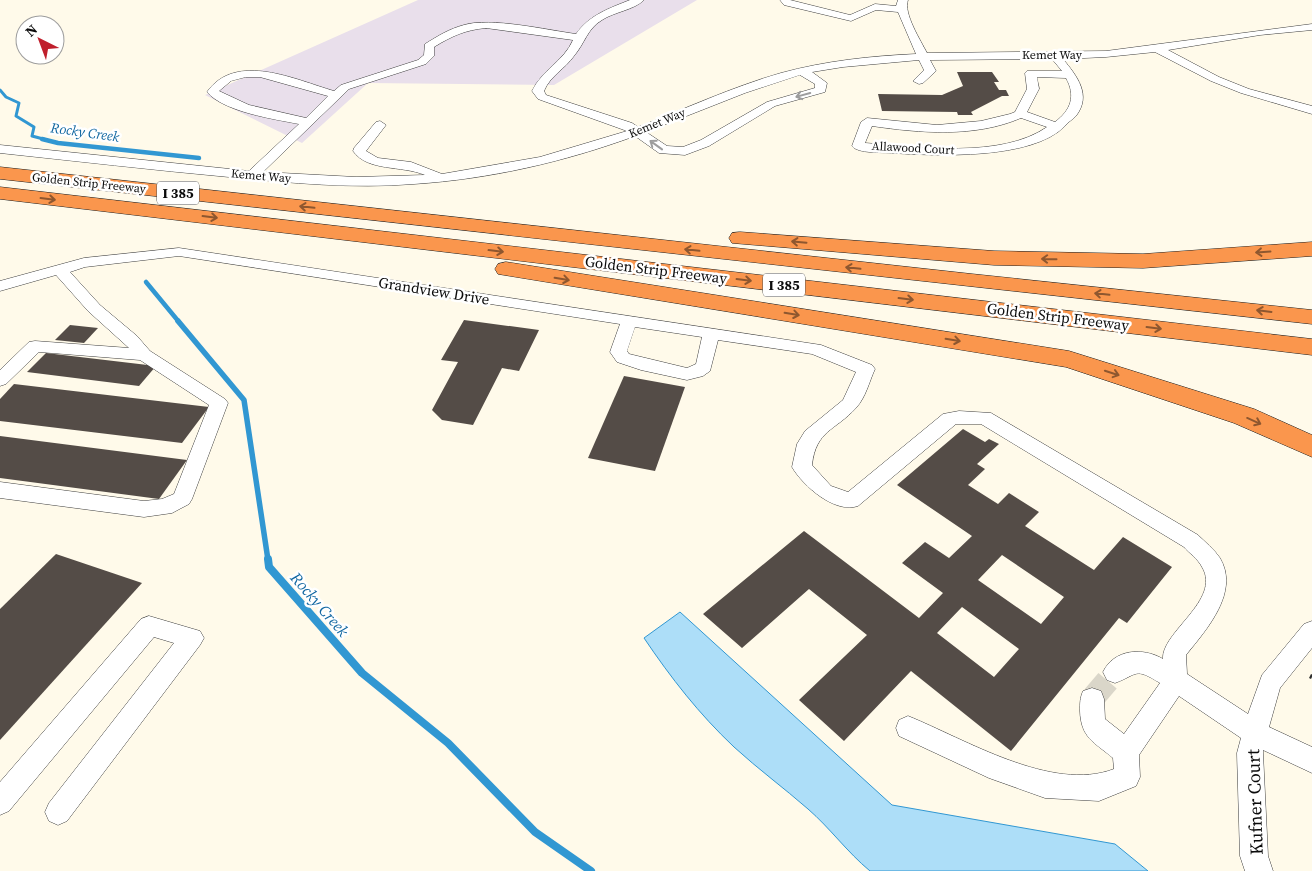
<svg xmlns="http://www.w3.org/2000/svg" width="1312" height="871" font-family="'Source Serif 4',serif">
<style>
.industrial{fill:#e9dfeb}
.water{fill:#addef8;stroke:#3197d2}
.lines{fill:none;stroke-linecap:round;stroke-linejoin:round}
.stream-far3{stroke:#3197d2;stroke-width:3}
.stream-far2{stroke:#3197d2;stroke-width:4.5}
.stream-far1{stroke:#3197d2;stroke-width:5.5}
.stream{stroke:#3197d2;stroke-width:8}
.building{fill:#544c47;fill-rule:evenodd}
.minor-tunnel{stroke:#dad6c9;stroke-width:24;stroke-dasharray:24 12;stroke-linecap:butt}
.minor-casing{stroke:#3e3e3e;stroke-width:1}
.highway-casing{stroke:#1c1c1c;stroke-width:1}
.path{stroke:#2d2d2d;stroke-width:4.5;stroke-dasharray:6 3;stroke-linecap:butt}
.minor{fill:#fff;fill-rule:evenodd}
.highway{fill:#fa964d;fill-rule:evenodd}
.oneway{stroke:#9d9d9d}
.oneway2{stroke:#8e572f}
.labels{text-anchor:middle;stroke-width:5;stroke-linejoin:round;paint-order:stroke}
.far-street-label{font-size:12px;fill:#0b0b0b;stroke:#fff}
.far-water-label{font-size:14px;font-style:italic;fill:#1167a1;stroke:#fff}
.shield{fill:#fff;stroke:#545454;stroke-width:1}
.shield-label{font-size:14px;font-weight:bold;fill:#0b0b0b}
.street-label{font-size:15px;fill:#0b0b0b;stroke:#fff}
.water-label{font-size:16px;font-style:italic;fill:#1167a1;stroke:#fff}
.near-street-label{font-size:18px;fill:#0b0b0b;stroke:#fff}
</style>
<rect width="100%" height="100%" fill="#fffaea"/>
<path class="industrial" d="M418,0H697L554,85L368,83L302,143L205,95Z"/>
<path class="water" d="M680,612L892,805L1115,844L1148,871H870C847,852 830,828 808,809C784,788 758,769 734,747C699,714 671,678 644,638Z"/>
<g class="lines">
<path class="stream-far3" d="M0,90L6,97L19,103L16,116L34,127L32,136L47,140"/>
<g class="stream-far2">
<path d="M42,139L58,143L199,158"/>
<path d="M146,282L179,322"/>
</g>
<path class="stream-far1" d="M178,321L244,400L268,560"/>
<path class="stream" d="M268,559L269,567L362,673L448,743L535,832L591,871"/>
</g>
<g class="building">
<path d="M957,72H992L999,82H994L999,90H1006L1009,96H1002L971,112L973,115H958L957,112L882,111L878,94L942,95L963,86Z"/>
<path d="M464,320L539,330L519,371L502,368L473,425L442,420L432,410L458,362L441,360Z"/>
<path d="M70,325L98,328L84,343L55,340Z"/>
<path d="M46,353L156,366L139,386L27,372Z"/>
<path d="M624,376L685,387L655,471L588,458Z"/>
<path d="M14,384L209,407L182,443L0,421V399Z"/>
<path d="M963,429L985,442L989,439L999,444L977,464L985,469L968,485L998,504L1009,493L1039,512L1025,526L1094,570L1123,537L1172,567L1127,623L1119,618L1011,751L911,671L844,741L799,700L867,635L809,589L742,648L703,614L804,531L919,618L943,593L902,563L925,542L949,558L972,536L897,485ZM1002,555L1064,597L1041,624L978,580ZM962,607L1019,649L994,677L937,633Z"/>
<path d="M0,436L187,460L159,499L0,478Z"/>
<path d="M56,554L142,583L0,740V609Z"/>
</g>
<g class="lines">
<path class="minor-tunnel" d="M1092,699L1115,672"/>
<defs>
<g id="minor">
<path d="M630,0H644C634,10 614,12 602,20C587,29 585,43 574,56C565,69 550,76 544,91L546,95L632,123L638,127C685,109 732,87 781,73C825,61 871,56 916,54L898,12L876,10L851,21L784,5L780,0H790L850,15L875,4L896,6L898,0H908C903,13 921,41 927,53L1106,51L1312,24V30L1260,35L1168,50L1219,77L1249,89L1312,106V114L1241,93L1211,81L1155,52L1106,57L1063,59C1077,76 1092,95 1076,116C1072,120 1068,122 1065,126C1032,160 937,156 892,153C882,152 858,154 852,146L861,122L867,118L937,125L981,121L1010,114L1015,112L1027,89L1025,73L1027,71H1062L1052,59L930,60L936,71L923,83L919,84L913,81L924,70L919,60L843,67L812,72L827,83L825,92L775,106L709,146L685,155L659,153L635,136C564,162 490,179 414,184C353,189 291,183 229,177C153,170 76,161 0,153V145L249,171L299,124C274,119 224,112 207,92C236,51 296,80 334,91L341,85L418,60L424,55L425,44C438,36 449,29 464,25C490,17 547,30 576,34C589,15 610,8 630,0ZM486,28L573,40C564,61 542,70 532,91L538,99L627,131L540,157L442,174L411,162L378,158L366,151L386,125L380,121L376,122L354,148L353,151C368,172 401,165 425,175L356,177L263,172L349,89L426,64L434,56V47C452,36 465,30 486,28ZM800,75L815,84V88L767,102L701,140L683,147L667,146L646,132L745,93ZM246,77H260L328,96L306,118L249,105L219,91L231,81ZM1037,77L1066,78C1076,96 1071,110 1055,122L1027,112L1039,89ZM1021,118L1047,127C1001,159 918,147 865,143L872,126C920,133 975,138 1021,118Z"/>
<path d="M179,248L821,345L872,365L875,369C869,382 866,397 856,408C835,431 816,430 812,465L831,486L848,492L943,414L959,411L991,413L1198,535C1205,542 1214,549 1220,558C1240,592 1207,629 1186,655L1187,674L1248,714L1262,675L1304,624L1312,621V648L1280,688L1269,727L1312,747V773L1263,750V753L1268,856L1273,871H1245L1240,856L1237,753L1241,738L1179,696L1139,755L1140,777L1136,786L1099,801L1045,798L989,778L899,736L896,728L899,720L908,716C965,739 1052,793 1114,769L1113,758C1094,742 1081,738 1080,711C1080,703 1080,698 1083,691L1092,688L1101,691L1104,699L1105,719L1124,734L1160,683C1134,667 1139,674 1115,683L1107,680L1103,672C1114,649 1143,647 1163,659C1161,632 1222,600 1202,567C1198,559 1189,553 1184,547L981,424H956L858,506C835,514 803,486 792,467L797,444L805,431L843,400L856,372L812,354L718,340L710,371L703,376L687,380L641,370L617,362L610,352L620,324L179,256L85,267L70,272L100,305L137,336L150,351L225,399L228,403L192,499L189,504L172,513L144,517L0,498V482L144,501L162,499L174,494L209,405L140,360L39,352L6,384L0,386V370L29,342L35,341L129,348L88,311L56,275L0,291V281L84,258ZM635,327L702,337L696,364L687,368L629,354L627,351Z"/>
<path d="M149,616L200,631L204,638L200,645L67,821L58,825L49,821L45,812L49,803L174,643L154,637L9,811L0,815V782L141,619Z"/>
</g>
<g id="highway">
<path d="M0,167L972,274L1312,310V324L0,179Z"/>
<path d="M0,187L1312,339V355L0,199Z"/>
<path d="M740,232L994,251L1143,254L1312,242V256L1143,268L994,265L732,243L729,238L732,233Z"/>
<path d="M506,262L1069,351L1254,409L1312,435V457L1234,423L1066,367L498,274L495,269L498,264Z"/>
</g>
</defs>
<use href="#minor" class="minor-casing"/>
<use href="#highway" class="highway-casing"/>
<path class="path" d="M1310,676L1312,677"/>
<use href="#minor" class="minor"/>
<use href="#highway" class="highway"/>
</g>
<defs><path id="oneway-shaft" d="M-6 0H5M1.5-3L5.5 0L1.5 3" fill="none" stroke-width="1.6" stroke-linecap="round" stroke-linejoin="round" transform="scale(1.25)"/></defs>
<g class="oneway">
<use href="#oneway-shaft" transform="translate(803 95) rotate(165)"/>
<use href="#oneway-shaft" transform="translate(656 145) rotate(-144)"/>
</g>
<g class="oneway2">
<use href="#oneway-shaft" transform="translate(48 199) rotate(7)"/>
<use href="#oneway-shaft" transform="translate(307 207) rotate(-174)"/>
<use href="#oneway-shaft" transform="translate(210 217) rotate(7)"/>
<use href="#oneway-shaft" transform="translate(799 242) rotate(-175)"/>
<use href="#oneway-shaft" transform="translate(692 250) rotate(-174)"/>
<use href="#oneway-shaft" transform="translate(496 251) rotate(7)"/>
<use href="#oneway-shaft" transform="translate(1263 252) rotate(176)"/>
<use href="#oneway-shaft" transform="translate(1049 259) rotate(-179)"/>
<use href="#oneway-shaft" transform="translate(853 268) rotate(-174)"/>
<use href="#oneway-shaft" transform="translate(562 279) rotate(9)"/>
<use href="#oneway-shaft" transform="translate(744 280) rotate(7)"/>
<use href="#oneway-shaft" transform="translate(1102 294) rotate(-174)"/>
<use href="#oneway-shaft" transform="translate(906 299) rotate(7)"/>
<use href="#oneway-shaft" transform="translate(1264 311) rotate(-173)"/>
<use href="#oneway-shaft" transform="translate(792 314) rotate(9)"/>
<use href="#oneway-shaft" transform="translate(1154 328) rotate(7)"/>
<use href="#oneway-shaft" transform="translate(953 340) rotate(9)"/>
<use href="#oneway-shaft" transform="translate(1112 373) rotate(18)"/>
<use href="#oneway-shaft" transform="translate(1254 421) rotate(24)"/>
</g>
<g class="labels">
<g class="far-street-label">
<text x="1052" y="59">Kemet Way</text>
<text transform="translate(657 123) rotate(-22)" y="4">Kemet Way</text>
<text transform="translate(913 148) rotate(3)" y="4">Allawood Court</text>
<text transform="translate(261 176) rotate(5)" y="4">Kemet Way</text>
<text transform="translate(89 183) rotate(6)" y="4">Golden Strip Freeway</text>
</g>
<g class="far-water-label">
<text transform="translate(85 132) rotate(8)" y="5">Rocky Creek</text>
</g>
<g class="shield">
<rect x="157" y="181.5" width="42" height="23" rx="4"/>
<rect x="763" y="273.5" width="42" height="23" rx="4"/>
</g>
<g class="shield-label">
<text x="178" y="198">I 385</text>
<text x="784" y="290">I 385</text>
</g>
<g class="street-label">
<text transform="translate(656 270) rotate(7)" y="5">Golden Strip Freeway</text>
<text transform="translate(434 291) rotate(9)" y="5">Grandview Drive</text>
<text transform="translate(1058 317) rotate(7)" y="5">Golden Strip Freeway</text>
</g>
<g class="water-label">
<text transform="translate(320 604) rotate(49)" y="6">Rocky Creek</text>
</g>
<g class="near-street-label">
<text transform="translate(1255 802) rotate(-92)" y="6">Kufner Court</text>
</g>
</g>
<g transform="translate(40 40) rotate(318)"><circle r="24" fill="#ffffff" stroke="#9d9d9d"/>
<path d="M0-4L9 19L0 12L-9 19Z" fill="#c01f2c"/>
<text y="-8" font-size="14" font-weight="bold" text-anchor="middle" fill="#0b0b0b">N</text>
</g>
</svg>
